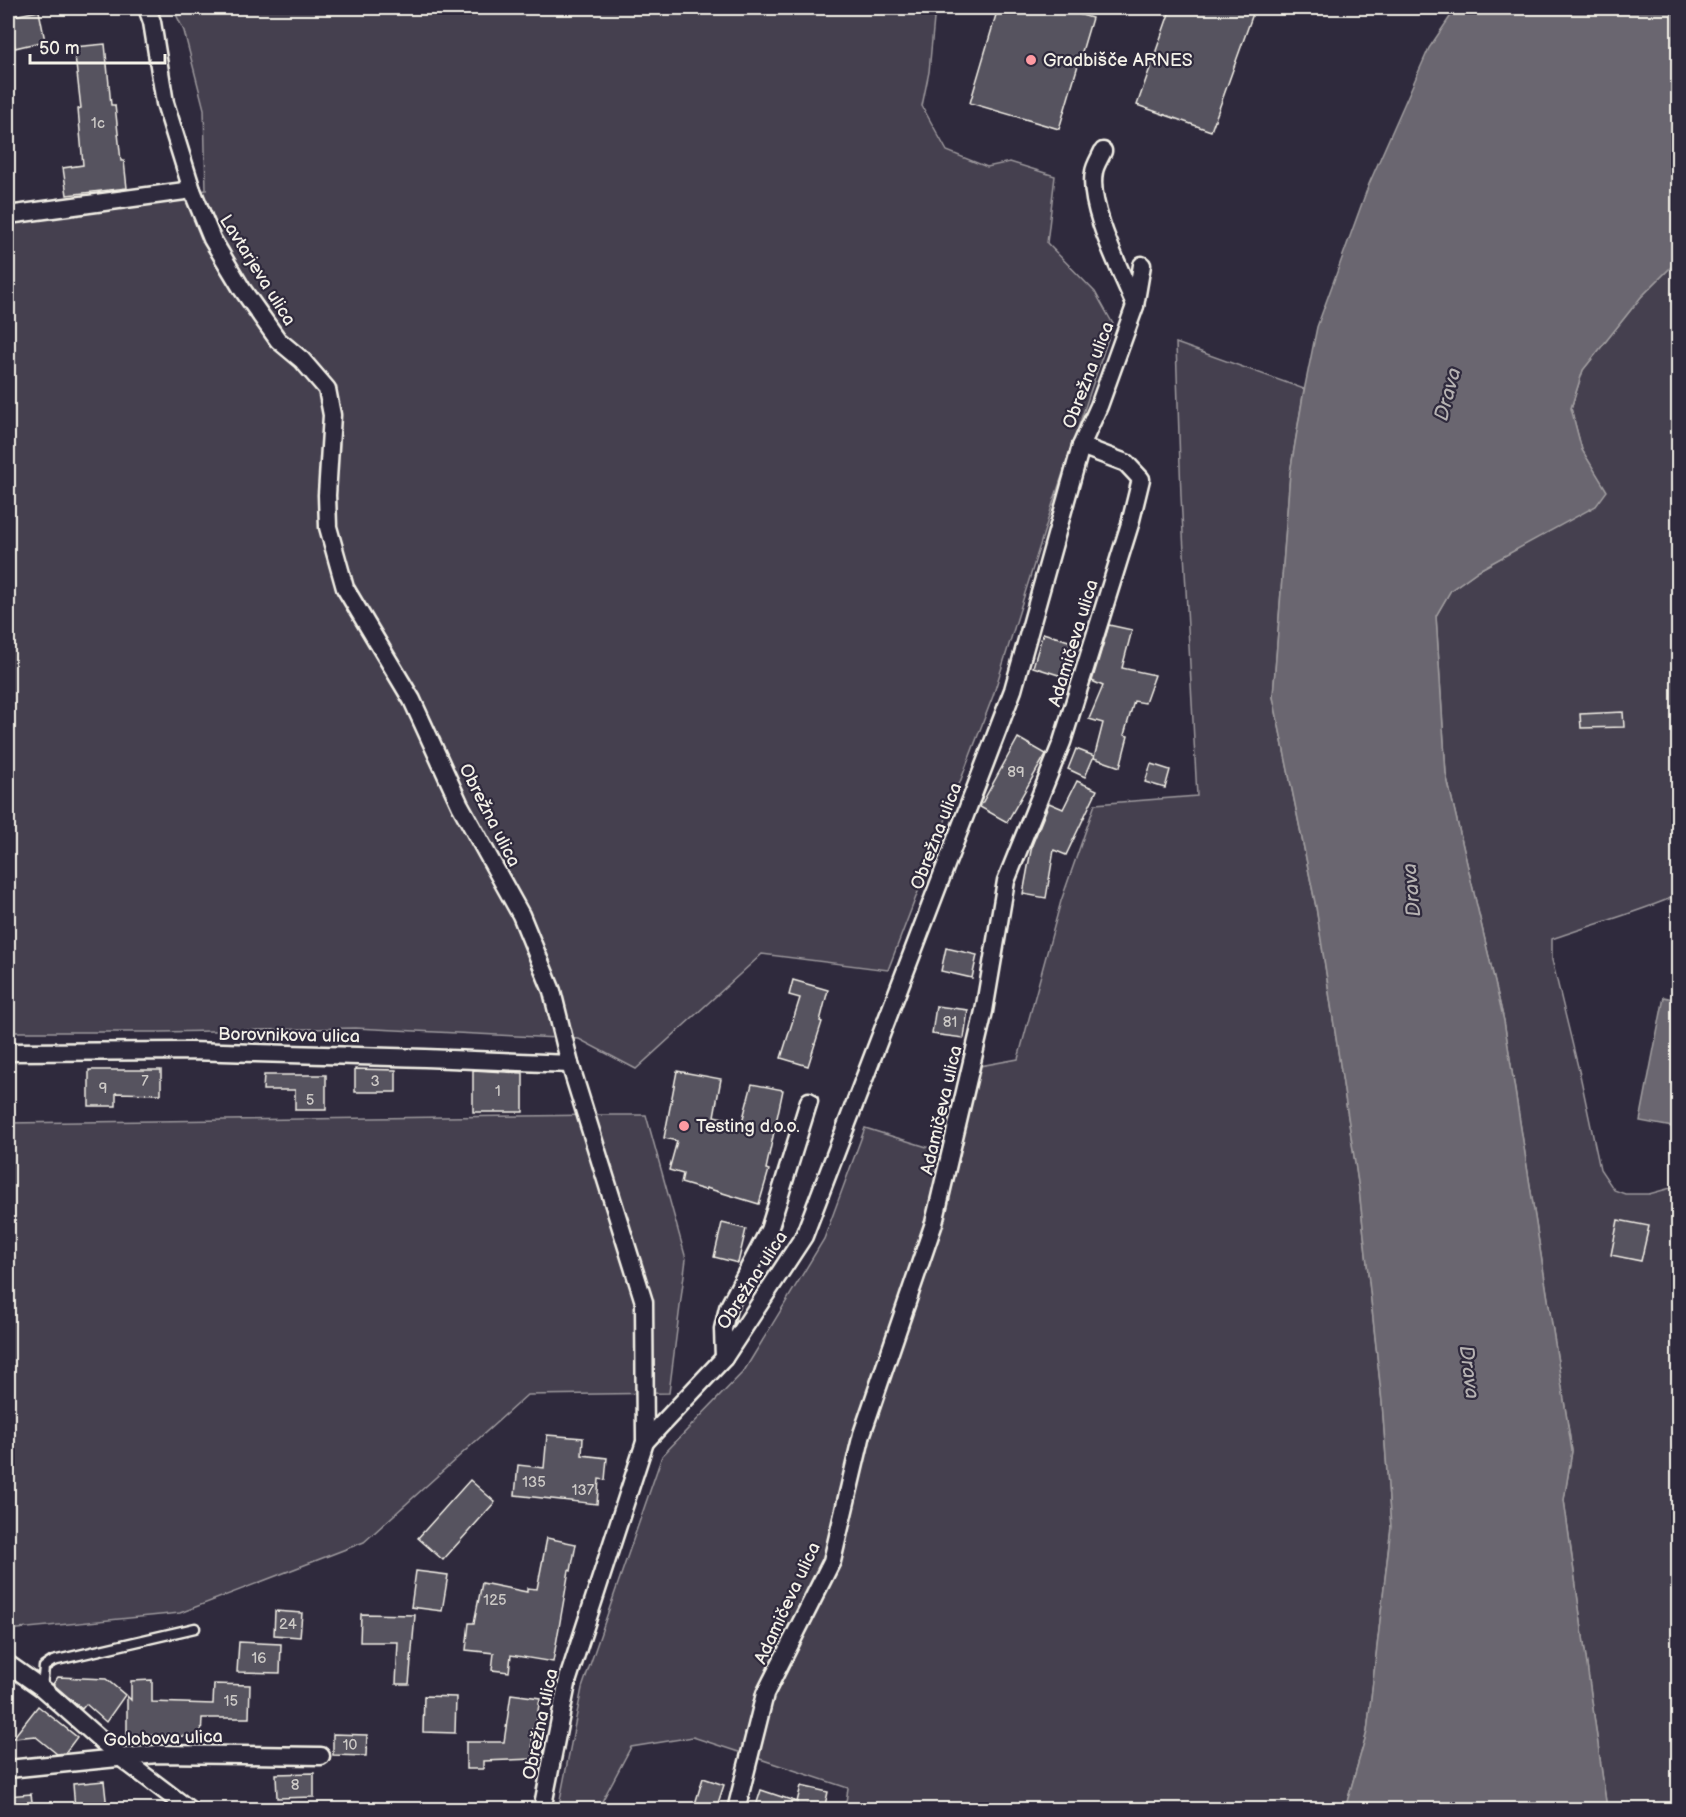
<svg xmlns="http://www.w3.org/2000/svg" width="1686" height="1817" font-family="'Balsamiq Sans',sans-serif">
<style>
.green{fill:#454050;stroke:#9c989c;stroke-width:1.5}
.water{fill:#6a6670;stroke:#a19ea0;stroke-width:1.5}
.building{fill:#56525f;stroke:#f4f1e8;stroke-width:1.5}
.lines{fill:none;stroke-linecap:round;stroke-linejoin:round}
.service-casing{stroke:#f4f1e8;stroke-width:13}
.minor-casing{stroke:#f4f1e8;stroke-width:21}
.service{stroke:#2f2a3d;stroke-width:8}
.minor{stroke:#2f2a3d;stroke-width:16}
.poi-dot{fill:#ff9aa2;stroke:#2f2a3d;stroke-width:2}
.labels{text-anchor:middle;stroke-width:4.5;stroke-linejoin:round;paint-order:stroke}
.number-label{font-size:15px;fill:#ccc9c6}
.poi-label{font-size:18px;fill:#f4f1e8;stroke:#2f2a3d;text-anchor:start}
.street-label{font-size:18px;fill:#f4f1e8;stroke:#2f2a3d}
.water-label{font-size:20px;font-style:italic;fill:#b6b2b2;stroke:#2f2a3d}
</style>
<rect width="100%" height="100%" fill="#2f2a3d"/>
<filter id="ink" filterUnits="userSpaceOnUse"><feTurbulence type="fractalNoise" baseFrequency=".0167" numOctaves="2"/><feDisplacementMap in="SourceGraphic" scale="12" xChannelSelector="R" yChannelSelector="G"/><feConvolveMatrix kernelMatrix="1 2 1 2 8 2 1 2 1" color-interpolation-filters="sRGB"/></filter>
<g filter="url(#ink)">
<g class="green">
<path d="M173,8H935L929,72L922,106L947,151L987,167L1010,162L1055,176L1047,243L1095,292L1113,324L1054,500L993,696L888,970L762,954L636,1069L579,1039L355,1028L160,1032H8V234L18,219L206,190L204,109L184,31Z"/>
<path d="M1671,267L1678,268V895C1637,913 1594,924 1552,939V960L1580,1075L1600,1169L1614,1190L1625,1194H1649L1678,1186V1809H1607L1564,1500L1572,1451L1504,1021L1446,774L1436,616L1451,590L1479,570L1534,539L1606,491L1582,450L1571,409L1583,370L1641,297Z"/>
<path d="M1176,343L1304,389L1290,473L1273,697L1316,907L1359,1189L1382,1402L1391,1527L1367,1732L1345,1809H845L848,1788L693,1737L631,1747L598,1809L558,1810L582,1688L662,1456L744,1371L824,1239L865,1128L956,1156L980,1066L1018,1059L1061,901L1095,804L1197,796L1181,496Z"/>
<path d="M600,1115H646L686,1259L669,1393L527,1395L364,1542L180,1613L8,1630V1123Z"/>
</g>
<g class="water">
<path d="M1456,8H1678V268L1671,267L1641,297L1583,370L1571,408L1582,450L1607,491L1596,506L1479,570L1451,590L1436,616L1446,774L1504,1021L1572,1451L1564,1500L1607,1809H1345L1367,1732L1391,1527L1382,1402L1359,1189L1316,907L1273,697L1290,473L1303,396L1317,327L1369,184L1429,48Z"/>
<path d="M1664,997L1678,1000V1128L1640,1121Z"/>
</g>
<g class="building">
<path d="M998,8H1057L1092,18L1059,129L970,103Z"/>
<path d="M1171,8H1255L1211,131L1137,105Z"/>
<path d="M39,11L45,41L15,48L8,17Z"/>
<path d="M105,44L111,105H115L121,161H124L127,188L67,195L63,168L83,165L78,109L81,108L74,47Z"/>
<path d="M1109,625L1132,630L1122,668L1155,675L1145,703L1134,701L1124,735L1128,736L1120,767L1094,758L1103,723L1089,719L1103,686L1092,681Z"/>
<path d="M1043,633L1075,643L1065,677L1033,667Z"/>
<path d="M1623,712L1624,727L1581,728L1580,714Z"/>
<path d="M1018,738L1046,754L1007,822L980,807Z"/>
<path d="M1076,749L1094,756L1085,777L1068,769Z"/>
<path d="M1151,764L1170,770L1165,788L1145,782Z"/>
<path d="M1077,781L1097,790L1066,855L1054,850L1046,898L1023,894L1032,845L1049,803L1063,809Z"/>
<path d="M946,948L977,955L972,978L941,971Z"/>
<path d="M793,980L828,990L820,1021L822,1022L808,1066L781,1058L800,998L789,995Z"/>
<path d="M936,1006L968,1010L964,1038L932,1034Z"/>
<path d="M355,1069L396,1070V1092H355Z"/>
<path d="M89,1070H161V1094L116,1093V1106H89Z"/>
<path d="M473,1070L523,1073V1112H473Z"/>
<path d="M677,1071L721,1079L714,1116L742,1122L752,1084L783,1090L766,1169L769,1170L759,1204L706,1188L705,1190L681,1183L683,1174L669,1170L677,1141L664,1138Z"/>
<path d="M264,1075H326V1110H295V1090H263Z"/>
<path d="M1618,1220L1649,1226L1641,1261L1611,1255Z"/>
<path d="M722,1223L746,1229L738,1263L714,1257Z"/>
<path d="M547,1435L583,1438L582,1455L607,1458L605,1480L599,1479L597,1504L515,1495L518,1465L544,1468Z"/>
<path d="M470,1480L495,1502L443,1560L418,1538Z"/>
<path d="M547,1538L576,1544L571,1571L569,1570L553,1662L511,1655L509,1672L492,1670L494,1653L466,1650L469,1623H474L482,1583L527,1592V1588L537,1589Z"/>
<path d="M416,1571L448,1575L442,1611L411,1607Z"/>
<path d="M275,1611L302,1613L300,1637L274,1635Z"/>
<path d="M361,1614L415,1615L409,1684H396L398,1642H360Z"/>
<path d="M239,1642L281,1644L280,1673L237,1672Z"/>
<path d="M58,1677L106,1679L125,1695L106,1722L86,1704L82,1709L53,1684Z"/>
<path d="M152,1680V1702L213,1704L214,1684L250,1685L249,1718H202L201,1737L152,1735V1744L127,1746V1696L131,1700V1681Z"/>
<path d="M511,1694L540,1698L535,1730L532,1729L533,1759L483,1761V1769H466V1742H504Z"/>
<path d="M424,1696L456,1697L455,1733L423,1732Z"/>
<path d="M38,1706L77,1737L65,1753L57,1754L35,1736L13,1738Z"/>
<path d="M333,1734L367,1735L366,1756L333,1755Z"/>
<path d="M314,1773V1797L277,1798L276,1774Z"/>
<path d="M703,1778L724,1785L716,1809L695,1804Z"/>
<path d="M104,1781L107,1809H75L73,1784Z"/>
<path d="M801,1786L828,1792L824,1809L806,1805L813,1807L812,1809H755L761,1790L797,1802Z"/>
<path d="M31,1794L33,1809H8V1796Z"/>
</g>
<g class="lines">
<defs>
<path id="service" d="M42,1688L44,1667L53,1661L195,1628"/>
<g id="minor">
<path d="M147,8L152,22L165,103L192,190L212,239L242,289L278,340L302,360L327,389L332,415L327,495L328,527L345,588L412,700L460,805L521,915L552,991L570,1064L644,1302L645,1442L568,1679L542,1810"/>
<path d="M1103,151C1100,158 1095,165 1094,172C1087,207 1122,272 1135,305"/>
<path d="M8,215L192,190"/>
<path d="M8,1052L190,1051L425,1058L570,1064"/>
<path d="M724,1358L723,1329L728,1308L769,1230L809,1101"/>
<path d="M645,1442L724,1358L804,1236L1013,690L1081,446L1099,406L1135,306L1142,265"/>
<path d="M8,1664L42,1688L120,1757L190,1810"/>
<path d="M8,1769L157,1754L321,1756"/>
<path d="M736,1810L765,1694L832,1561L862,1434L934,1223L984,1011L1006,881L1062,742L1130,524L1141,479L1126,463L1081,446"/>
</g>
</defs>
<use href="#service" class="service-casing"/>
<use href="#minor" class="minor-casing"/>
<use href="#service" class="service"/>
<use href="#minor" class="minor"/>
</g>
</g>
<g class="poi-dot">
<circle cx="1031" cy="60" r="6"/>
<circle cx="684" cy="1126" r="6"/>
</g>
<g class="labels">
<g class="number-label">
<text x="98" y="128">1c</text>
<text x="1016" y="777">89</text>
<text x="950" y="1027">81</text>
<text x="145" y="1086">7</text>
<text x="375" y="1086">3</text>
<text x="103" y="1093">9</text>
<text x="498" y="1096">1</text>
<text x="310" y="1105">5</text>
<text x="534" y="1487">135</text>
<text x="583" y="1495">137</text>
<text x="495" y="1605">125</text>
<text x="288" y="1629">24</text>
<text x="259" y="1663">16</text>
<text x="231" y="1706">15</text>
<text x="350" y="1750">10</text>
<text x="295" y="1790">8</text>
</g>
<g class="poi-label">
<text x="1043" y="66">Gradbišče ARNES</text>
<text x="696" y="1132">Testing d.o.o.</text>
</g>
<g class="street-label">
<text transform="translate(258 270) rotate(58)" y="6">Lavtarjeva ulica</text>
<text transform="translate(1088 375) rotate(-69)" y="6">Obrežna ulica</text>
<text transform="translate(1073 643) rotate(-73)" y="6">Adamičeva ulica</text>
<text transform="translate(490 815) rotate(63)" y="6">Obrežna ulica</text>
<text transform="translate(936 836) rotate(-69)" y="6">Obrežna ulica</text>
<text transform="translate(289 1035) rotate(1)" y="6">Borovnikova ulica</text>
<text transform="translate(941 1110) rotate(-77)" y="6">Adamičeva ulica</text>
<text transform="translate(752 1280) rotate(-57)" y="6">Obrežna ulica</text>
<text transform="translate(787 1603) rotate(-65)" y="6">Adamičeva ulica</text>
<text transform="translate(540 1724) rotate(-78)" y="6">Obrežna ulica</text>
<text transform="translate(163 1738) rotate(-2)" y="6">Golobova ulica</text>
</g>
<g class="water-label">
<text transform="translate(1447 394) rotate(-75)" y="7">Drava</text>
<text transform="translate(1411 890) rotate(-95)" y="7">Drava</text>
<text transform="translate(1470 1372) rotate(83)" y="7">Drava</text>
</g>
</g>
<rect width="1686" height="1817" fill="none" stroke="#2f2a3d" stroke-width="30"/>
<rect x="15" y="15" width="1656" height="1787" fill="none" stroke="#f4f1e8" stroke-width="2" filter="url(#ink)"/>
<path d="M30 54v9h135v-9" fill="none" stroke="#f4f1e8" stroke-width="3"/>
<text x="39" y="54" font-size="18" fill="#f4f1e8" stroke="#2f2a3d" stroke-width="4.5" paint-order="stroke">50 m</text>
</svg>
